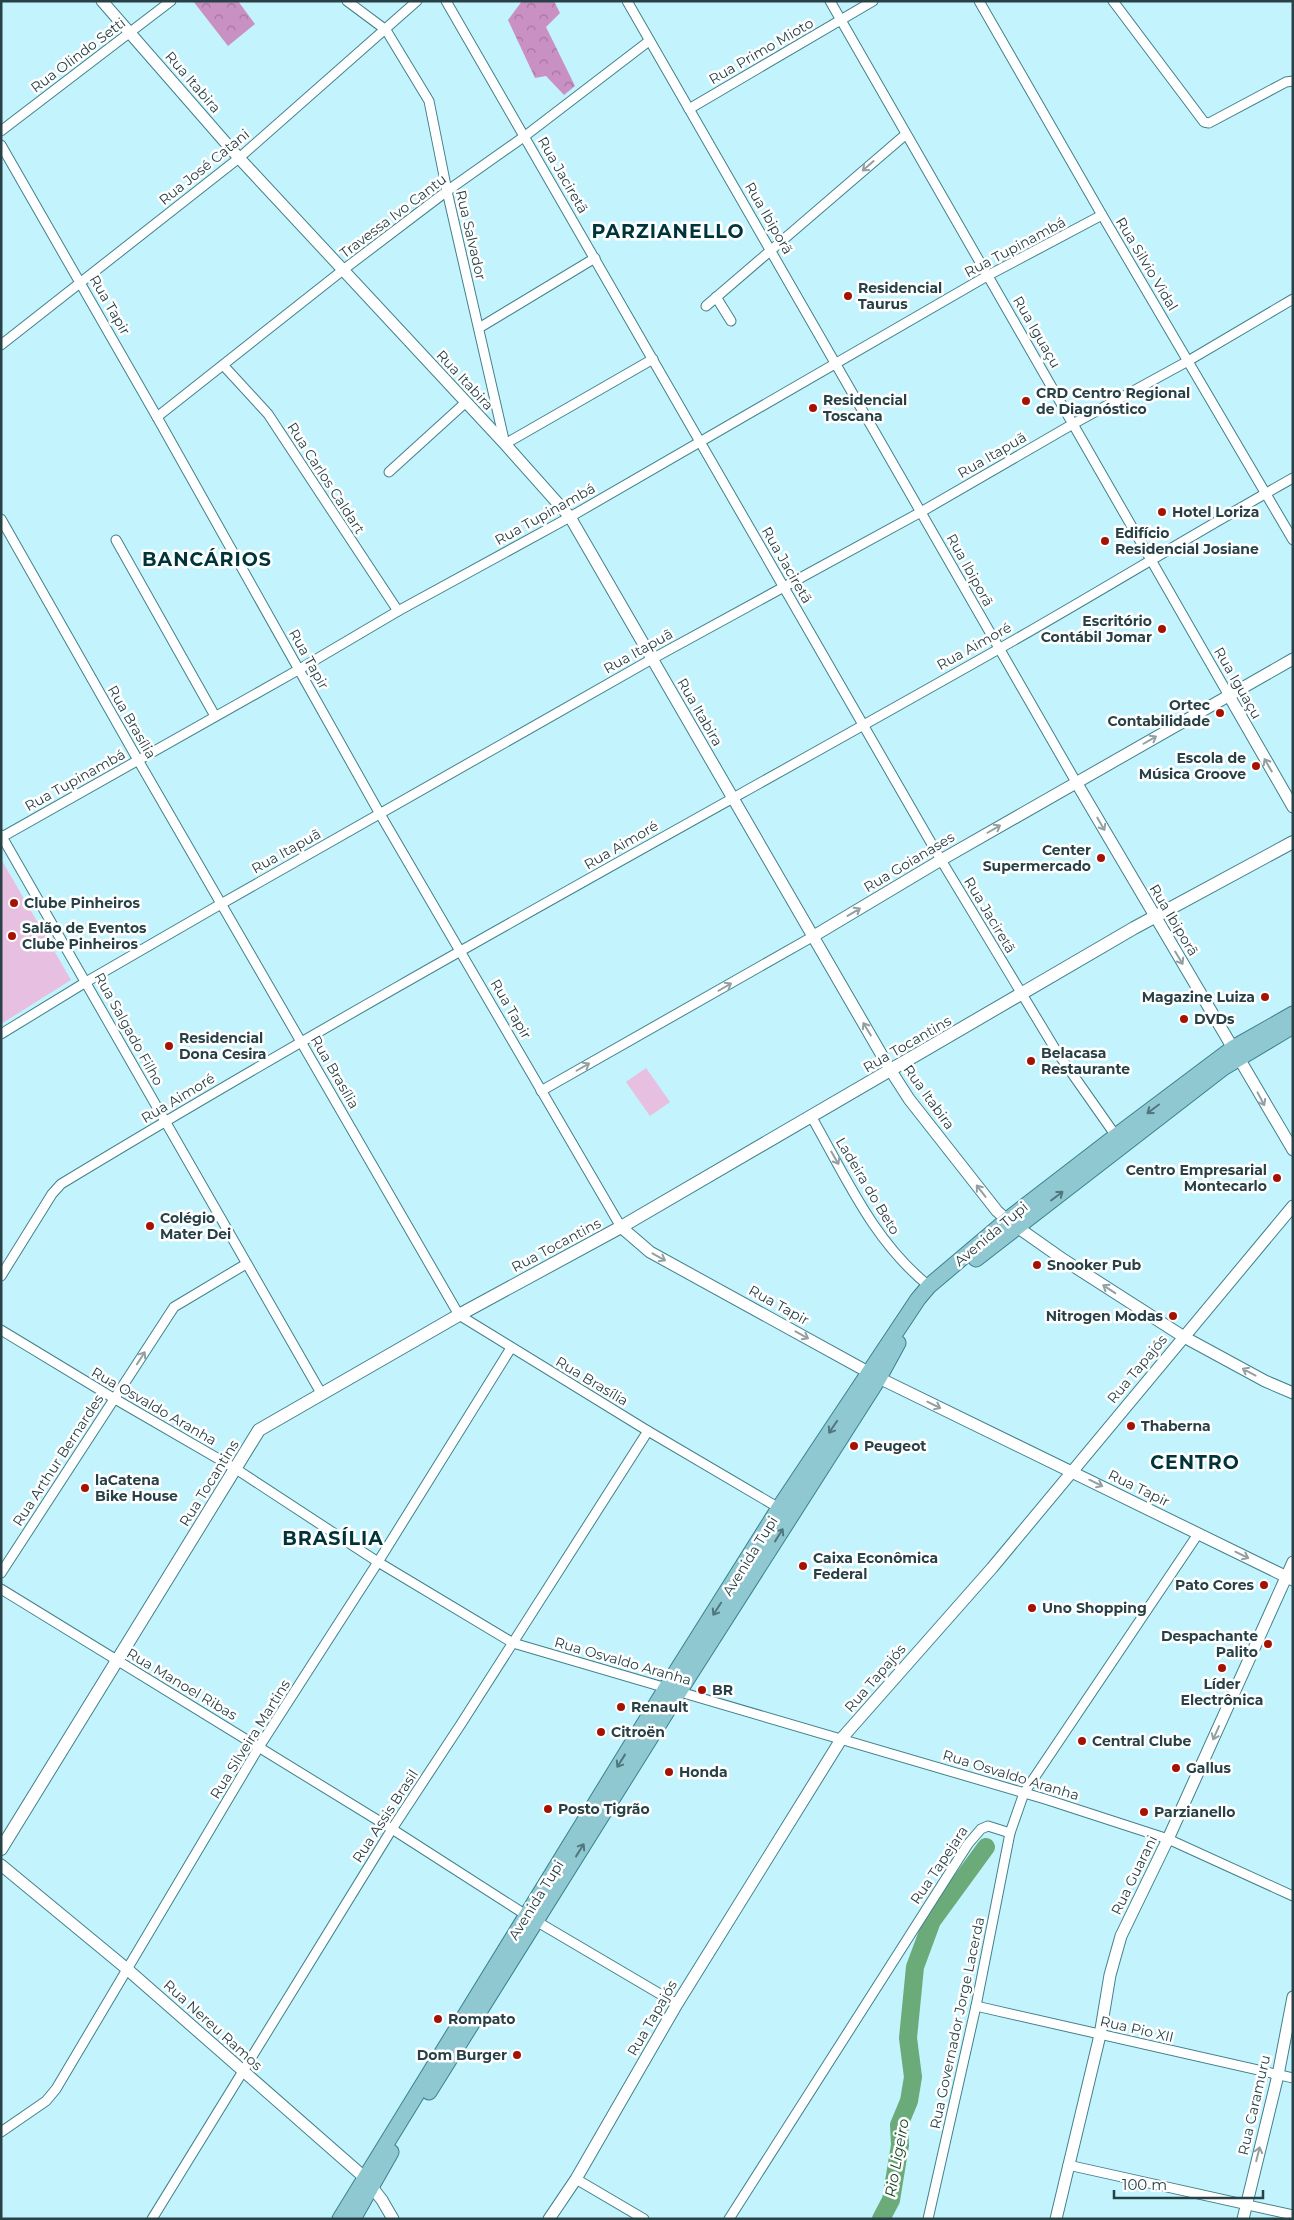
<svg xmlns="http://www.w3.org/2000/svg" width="1294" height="2220" font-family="Montserrat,sans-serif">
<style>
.grass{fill:#e7bfe1}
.forest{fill:url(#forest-crowns)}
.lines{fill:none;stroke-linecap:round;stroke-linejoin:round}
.river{stroke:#6bab7a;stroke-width:18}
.minor-casing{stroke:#43808b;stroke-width:11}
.tertiary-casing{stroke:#43808b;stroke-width:13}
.secondary-casing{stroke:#43808b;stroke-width:14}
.primary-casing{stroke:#3b818e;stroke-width:17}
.minor{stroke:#fff;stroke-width:9}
.tertiary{stroke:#fff;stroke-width:11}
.secondary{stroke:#fff;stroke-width:12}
.primary{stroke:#90c8d2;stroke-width:15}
.oneway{stroke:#93a0a2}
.oneway2{stroke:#51777e}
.poi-dot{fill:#a51202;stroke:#fff;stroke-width:2}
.labels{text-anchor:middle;stroke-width:5;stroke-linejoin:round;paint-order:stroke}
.street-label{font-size:14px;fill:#274146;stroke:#fff}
.poi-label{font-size:14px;font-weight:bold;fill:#274146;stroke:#fff;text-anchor:start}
.water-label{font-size:15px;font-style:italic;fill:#164525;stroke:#fff}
.district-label{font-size:19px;font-weight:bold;letter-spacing:1px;fill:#00343b;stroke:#fff}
</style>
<defs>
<pattern id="forest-crowns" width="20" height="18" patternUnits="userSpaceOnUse" patternTransform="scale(1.25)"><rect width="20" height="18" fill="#c990c3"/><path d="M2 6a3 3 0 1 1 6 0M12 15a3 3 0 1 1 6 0" fill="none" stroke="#a377a0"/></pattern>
</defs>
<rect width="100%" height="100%" fill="#c3f4fe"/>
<g class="grass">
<path d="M1,859L71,980L1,1024Z"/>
<path d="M646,1068L670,1102L650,1116L626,1082Z"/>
</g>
<g class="forest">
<path d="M193,1H238L255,24L228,46Z"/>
<path d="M522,1H554L560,13L546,27L575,86L564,95L546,76L535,78L508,20Z"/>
</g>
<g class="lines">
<path class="river" d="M881,2219L891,2200L900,2145L899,2125L909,2101L913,2077L908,2038L915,1967L932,1921L986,1847"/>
<defs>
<g id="minor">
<path d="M347,1L386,30L429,101L447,191L505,444L653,359"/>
<path d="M446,1L941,860L1057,1052L1116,1136"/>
<path d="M627,1L1076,782"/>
<path d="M830,1L1228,694"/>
<path d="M979,1L1102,215L1293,540"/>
<path d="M1113,1L1204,122L1209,123L1286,82L1293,81"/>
<path d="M689,109L873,1"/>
<path d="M1,131L171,1"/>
<path d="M1,145L157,417L380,814L621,1227"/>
<path d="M716,297L731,321"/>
<path d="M706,306L905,135"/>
<path d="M479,328L595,258"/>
<path d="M1,345L239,158L417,1"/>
<path d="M223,365L268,414L398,611"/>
<path d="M157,417L343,270L447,191L525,136L649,41"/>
<path d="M389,472L465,403"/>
<path d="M1,519L138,760L459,1315L648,1431L779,1508"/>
<path d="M116,540L215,716"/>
<path d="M1,835L321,1393"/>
<path d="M2,837L298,670L398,611L570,517L987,276L1102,215"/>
<path d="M1,1034L86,982L221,904L652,659L921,512L1073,424L1188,361L1293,299"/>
<path d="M541,1091L812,937"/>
<path d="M811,1116C846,1177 873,1241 929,1286"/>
<path d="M1,1276L52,1194L61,1184C368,998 684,827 997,650C1096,594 1193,534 1293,478"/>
<path d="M1,1330L115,1399L236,1469L378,1562L513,1643L1045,1799L1168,1839L1293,1896"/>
<path d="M1,1573L174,1307L246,1264"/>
<path d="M1,1589L392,1829L526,1915"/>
<path d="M536,1921L677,2004"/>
<path d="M976,2006L1293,2078"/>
<path d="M1,2132L46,2101L56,2089L259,1747L378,1562L511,1348"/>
<path d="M1068,2165L1293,2215"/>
<path d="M576,2179L644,2219"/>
<path d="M152,2219L392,1829L461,1724L648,1431"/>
<path d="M729,2219L968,1844L981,1829L988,1826L1010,1833"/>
<path d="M928,2219L976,2006L1010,1833L1024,1793L1198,1534"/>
</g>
<g id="tertiary">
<path d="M102,1L239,158L505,444L570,517L891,1071L909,1099L997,1211L1007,1220L1064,1260L1184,1337L1265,1381L1293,1393"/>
<path d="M1228,694L1293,807"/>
<path d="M1076,782L1293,1150"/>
<path d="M812,937L941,860L1293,659"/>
<path d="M621,1227L650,1252L879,1378L1293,1580"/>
<path d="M1,1865L127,1969L364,2177L382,2200L393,2219"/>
<path d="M549,2219L576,2179L677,2004L842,1738L992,1568L1293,1206"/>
<path d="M1056,2219L1100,2035L1110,1975L1121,1936L1168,1839L1293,1562"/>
<path d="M1243,2219L1278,2075L1293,1997"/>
</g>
<path id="secondary" d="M1,1849L259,1430L459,1315L621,1227L1134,928L1293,842"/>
<g id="primary">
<path d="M976,1259L1223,1068L1293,1026"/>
<path d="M429,2092L689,1676L879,1378L898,1343"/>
<path d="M340,2219L676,1672L779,1508L918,1299L929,1286L1007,1220L1116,1136L1233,1048L1293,1014"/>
<path d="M353,2219L391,2152"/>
</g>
</defs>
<use href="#minor" class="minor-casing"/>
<use href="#tertiary" class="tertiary-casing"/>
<use href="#secondary" class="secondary-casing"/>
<use href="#primary" class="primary-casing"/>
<use href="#minor" class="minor"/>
<use href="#tertiary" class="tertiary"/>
<use href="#secondary" class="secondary"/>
<use href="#primary" class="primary"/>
</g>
<defs><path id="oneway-shaft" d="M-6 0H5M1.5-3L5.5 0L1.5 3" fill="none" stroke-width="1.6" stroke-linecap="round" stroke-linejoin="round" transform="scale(1.25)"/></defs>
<g class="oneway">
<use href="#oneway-shaft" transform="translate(868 166) rotate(139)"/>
<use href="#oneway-shaft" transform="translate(1150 740) rotate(-30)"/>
<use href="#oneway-shaft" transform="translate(1268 765) rotate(-120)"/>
<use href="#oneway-shaft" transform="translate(1101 824) rotate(60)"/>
<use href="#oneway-shaft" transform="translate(994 829) rotate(-30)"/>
<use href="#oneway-shaft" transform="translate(854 912) rotate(-31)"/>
<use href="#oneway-shaft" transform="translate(1179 958) rotate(59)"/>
<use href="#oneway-shaft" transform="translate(725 987) rotate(-30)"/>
<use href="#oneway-shaft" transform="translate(867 1029) rotate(-121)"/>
<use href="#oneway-shaft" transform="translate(583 1067) rotate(-30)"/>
<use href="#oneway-shaft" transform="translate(1261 1099) rotate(62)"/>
<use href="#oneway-shaft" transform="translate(835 1158) rotate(60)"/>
<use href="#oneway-shaft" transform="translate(981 1191) rotate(-128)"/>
<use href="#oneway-shaft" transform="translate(659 1257) rotate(29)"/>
<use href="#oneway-shaft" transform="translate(1109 1289) rotate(-147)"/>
<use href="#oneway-shaft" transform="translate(802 1335) rotate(29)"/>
<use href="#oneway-shaft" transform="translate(141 1358) rotate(-57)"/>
<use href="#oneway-shaft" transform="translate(1249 1372) rotate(-152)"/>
<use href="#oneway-shaft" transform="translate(934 1405) rotate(26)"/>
<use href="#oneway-shaft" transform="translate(1096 1483) rotate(26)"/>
<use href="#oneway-shaft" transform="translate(1242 1555) rotate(26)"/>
<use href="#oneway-shaft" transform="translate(1216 1733) rotate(114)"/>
<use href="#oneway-shaft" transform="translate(1258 2154) rotate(-76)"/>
</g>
<g class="oneway2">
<use href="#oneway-shaft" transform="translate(1153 1109) rotate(143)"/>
<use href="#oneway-shaft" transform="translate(1057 1196) rotate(-37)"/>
<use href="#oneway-shaft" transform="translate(833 1427) rotate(124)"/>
<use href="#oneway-shaft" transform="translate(779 1535) rotate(-58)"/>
<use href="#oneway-shaft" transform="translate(717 1609) rotate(123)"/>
<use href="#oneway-shaft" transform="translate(621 1761) rotate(122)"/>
<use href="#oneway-shaft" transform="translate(580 1850) rotate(-58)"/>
</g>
<g class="poi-dot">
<circle cx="848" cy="296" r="5"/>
<circle cx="1026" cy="401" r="5"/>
<circle cx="813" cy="408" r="5"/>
<circle cx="1162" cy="512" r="5"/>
<circle cx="1105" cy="541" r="5"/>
<circle cx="1162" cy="629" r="5"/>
<circle cx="1220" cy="713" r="5"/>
<circle cx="1256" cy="766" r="5"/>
<circle cx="1101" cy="858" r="5"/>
<circle cx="14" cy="903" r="5"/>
<circle cx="12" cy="936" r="5"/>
<circle cx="1265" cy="997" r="5"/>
<circle cx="1184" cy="1019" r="5"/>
<circle cx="169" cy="1046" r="5"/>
<circle cx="1031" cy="1061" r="5"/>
<circle cx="1277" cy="1178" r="5"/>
<circle cx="150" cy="1226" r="5"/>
<circle cx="1037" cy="1265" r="5"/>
<circle cx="1173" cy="1316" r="5"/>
<circle cx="1131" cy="1426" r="5"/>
<circle cx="854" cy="1446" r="5"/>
<circle cx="85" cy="1488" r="5"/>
<circle cx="803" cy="1566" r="5"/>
<circle cx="1264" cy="1585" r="5"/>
<circle cx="1032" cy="1608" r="5"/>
<circle cx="1268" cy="1644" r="5"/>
<circle cx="1222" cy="1668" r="5"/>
<circle cx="702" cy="1690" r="5"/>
<circle cx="621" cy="1707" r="5"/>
<circle cx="601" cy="1732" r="5"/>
<circle cx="1082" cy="1741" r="5"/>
<circle cx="1176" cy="1768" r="5"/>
<circle cx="669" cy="1772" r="5"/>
<circle cx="548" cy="1809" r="5"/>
<circle cx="1144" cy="1812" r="5"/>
<circle cx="438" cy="2019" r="5"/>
<circle cx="517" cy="2055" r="5"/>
</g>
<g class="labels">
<g class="street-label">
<text transform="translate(761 51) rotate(-30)" y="5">Rua Primo Mioto</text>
<text transform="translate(78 55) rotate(-37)" y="5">Rua Olindo Setti</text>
<text transform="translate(193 82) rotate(49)" y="5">Rua Itabira</text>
<text transform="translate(204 167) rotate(-39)" y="5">Rua José Catani</text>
<text transform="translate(563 175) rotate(60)" y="5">Rua Jaciretã</text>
<text transform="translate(393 216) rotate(-37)" y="5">Travessa Ivo Cantu</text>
<text transform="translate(769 218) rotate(60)" y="5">Rua Ibiporã</text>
<text transform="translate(471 235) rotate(77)" y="5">Rua Salvador</text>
<text transform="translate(1015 247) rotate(-28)" y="5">Rua Tupinambá</text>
<text transform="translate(1147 264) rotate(59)" y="5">Rua Silvio Vidal</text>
<text transform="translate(110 305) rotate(60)" y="5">Rua Tapir</text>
<text transform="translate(1037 332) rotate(60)" y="5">Rua Iguaçu</text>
<text transform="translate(465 380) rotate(47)" y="5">Rua Itabira</text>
<text transform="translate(992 455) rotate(-30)" y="5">Rua Itapuã</text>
<text transform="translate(326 478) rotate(57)" y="5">Rua Carlos Caldart</text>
<text transform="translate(545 514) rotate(-29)" y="5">Rua Tupinambá</text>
<text transform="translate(787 565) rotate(60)" y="5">Rua Jaciretã</text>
<text transform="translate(970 570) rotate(61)" y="5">Rua Ibiporã</text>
<text transform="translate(974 646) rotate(-29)" y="5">Rua Aimoré</text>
<text transform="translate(638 651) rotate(-29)" y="5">Rua Itapuã</text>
<text transform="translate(309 659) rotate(61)" y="5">Rua Tapir</text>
<text transform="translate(1238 683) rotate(60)" y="5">Rua Iguaçu</text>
<text transform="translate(700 712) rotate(60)" y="5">Rua Itabira</text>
<text transform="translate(132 722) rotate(60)" y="5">Rua Brasília</text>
<text transform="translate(75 780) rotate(-29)" y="5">Rua Tupinambá</text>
<text transform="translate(621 845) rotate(-30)" y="5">Rua Aimoré</text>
<text transform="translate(286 851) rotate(-29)" y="5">Rua Itapuã</text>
<text transform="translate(909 862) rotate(-31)" y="5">Rua Goianases</text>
<text transform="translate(990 915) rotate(59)" y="5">Rua Jaciretã</text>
<text transform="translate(1174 920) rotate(59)" y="5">Rua Ibiporã</text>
<text transform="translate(511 1009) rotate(60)" y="5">Rua Tapir</text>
<text transform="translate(129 1029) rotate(61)" y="5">Rua Salgado Filho</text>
<text transform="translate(907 1044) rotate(-30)" y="5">Rua Tocantins</text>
<text transform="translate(335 1072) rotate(60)" y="5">Rua Brasília</text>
<text transform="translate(929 1097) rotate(54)" y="5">Rua Itabira</text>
<text transform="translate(178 1098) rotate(-31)" y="5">Rua Aimoré</text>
<text transform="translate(868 1186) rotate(59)" y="5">Ladeira do Beto</text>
<text transform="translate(991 1234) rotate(-40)" y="5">Avenida Tupi</text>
<text transform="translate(556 1245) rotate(-28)" y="5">Rua Tocantins</text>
<text transform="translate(779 1305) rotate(29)" y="5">Rua Tapir</text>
<text transform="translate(1137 1369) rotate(-50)" y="5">Rua Tapajós</text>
<text transform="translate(592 1381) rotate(31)" y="5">Rua Brasília</text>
<text transform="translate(154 1406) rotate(30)" y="5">Rua Osvaldo Aranha</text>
<text transform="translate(58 1460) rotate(-57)" y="5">Rua Arthur Bernardes</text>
<text transform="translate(209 1483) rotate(-58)" y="5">Rua Tocantins</text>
<text transform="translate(1139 1488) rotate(26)" y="5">Rua Tapir</text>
<text transform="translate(750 1556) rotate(-58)" y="5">Avenida Tupi</text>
<text transform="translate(623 1661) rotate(16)" y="5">Rua Osvaldo Aranha</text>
<text transform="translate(875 1678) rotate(-49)" y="5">Rua Tapajós</text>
<text transform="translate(182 1684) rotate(31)" y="5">Rua Manoel Ribas</text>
<text transform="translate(250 1739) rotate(-58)" y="5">Rua Silveira Martins</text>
<text transform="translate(1011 1775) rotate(17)" y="5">Rua Osvaldo Aranha</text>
<text transform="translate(385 1816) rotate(-57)" y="5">Rua Assis Brasil</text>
<text transform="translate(939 1865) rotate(-56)" y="5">Rua Tapejara</text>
<text transform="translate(1134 1875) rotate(-64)" y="5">Rua Guarani</text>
<text transform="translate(536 1900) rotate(-58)" y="5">Avenida Tupi</text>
<text transform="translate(652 2018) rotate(-60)" y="5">Rua Tapajós</text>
<text transform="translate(957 2023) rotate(-78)" y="5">Rua Governador Jorge Lacerda</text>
<text transform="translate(213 2025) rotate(42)" y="5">Rua Nereu Ramos</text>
<text transform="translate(1137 2029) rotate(13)" y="5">Rua Pio XII</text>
<text transform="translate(1254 2105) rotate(-77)" y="5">Rua Caramuru</text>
</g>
<g class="poi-label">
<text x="858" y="293">Residencial<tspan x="858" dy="16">Taurus</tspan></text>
<text x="1036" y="398">CRD Centro Regional<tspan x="1036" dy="16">de Diagnóstico</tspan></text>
<text x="823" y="405">Residencial<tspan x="823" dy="16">Toscana</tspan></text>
<text x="1172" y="517">Hotel Loriza</text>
<text x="1115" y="538">Edifício<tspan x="1115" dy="16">Residencial Josiane</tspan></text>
<text x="1152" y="626" text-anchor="end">Escritório<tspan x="1152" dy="16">Contábil Jomar</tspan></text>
<text x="1210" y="710" text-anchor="end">Ortec<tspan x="1210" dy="16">Contabilidade</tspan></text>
<text x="1246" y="763" text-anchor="end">Escola de<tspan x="1246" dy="16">Música Groove</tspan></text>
<text x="1091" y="855" text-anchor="end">Center<tspan x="1091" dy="16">Supermercado</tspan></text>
<text x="24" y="908">Clube Pinheiros</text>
<text x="22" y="933">Salão de Eventos<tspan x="22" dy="16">Clube Pinheiros</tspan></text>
<text x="1255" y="1002" text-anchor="end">Magazine Luiza</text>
<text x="1194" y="1024">DVDs</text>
<text x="179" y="1043">Residencial<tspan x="179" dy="16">Dona Cesira</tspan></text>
<text x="1041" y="1058">Belacasa<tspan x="1041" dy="16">Restaurante</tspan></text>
<text x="1267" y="1175" text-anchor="end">Centro Empresarial<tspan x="1267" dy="16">Montecarlo</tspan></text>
<text x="160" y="1223">Colégio<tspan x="160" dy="16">Mater Dei</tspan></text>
<text x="1047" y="1270">Snooker Pub</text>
<text x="1163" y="1321" text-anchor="end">Nitrogen Modas</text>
<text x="1141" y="1431">Thaberna</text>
<text x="864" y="1451">Peugeot</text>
<text x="95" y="1485">laCatena<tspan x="95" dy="16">Bike House</tspan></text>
<text x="813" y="1563">Caixa Econômica<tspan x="813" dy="16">Federal</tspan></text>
<text x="1254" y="1590" text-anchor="end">Pato Cores</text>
<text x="1042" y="1613">Uno Shopping</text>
<text x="1258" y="1641" text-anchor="end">Despachante<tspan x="1258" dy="16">Palito</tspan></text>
<text x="1222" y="1689" text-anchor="middle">Líder<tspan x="1222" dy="16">Electrônica</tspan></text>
<text x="712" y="1695">BR</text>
<text x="631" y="1712">Renault</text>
<text x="611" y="1737">Citroën</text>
<text x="1092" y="1746">Central Clube</text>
<text x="1186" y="1773">Gallus</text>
<text x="679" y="1777">Honda</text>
<text x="558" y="1814">Posto Tigrão</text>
<text x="1154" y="1817">Parzianello</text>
<text x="448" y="2024">Rompato</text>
<text x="507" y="2060" text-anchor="end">Dom Burger</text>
</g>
<g class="water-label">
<text transform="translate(897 2158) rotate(-80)" y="5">Rio Ligeiro</text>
</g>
<g class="district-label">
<text x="668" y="238">PARZIANELLO</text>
<text x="207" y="566">BANCÁRIOS</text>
<text x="1195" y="1469">CENTRO</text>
<text x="333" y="1545">BRASÍLIA</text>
</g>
</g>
<rect width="1294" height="2220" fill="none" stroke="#274146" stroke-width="5"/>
<path d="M1114 2190v8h149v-8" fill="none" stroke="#274146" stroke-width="2.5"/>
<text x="1122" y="2190" font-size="15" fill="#274146" stroke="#ffffff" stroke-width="4" paint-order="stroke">100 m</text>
</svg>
